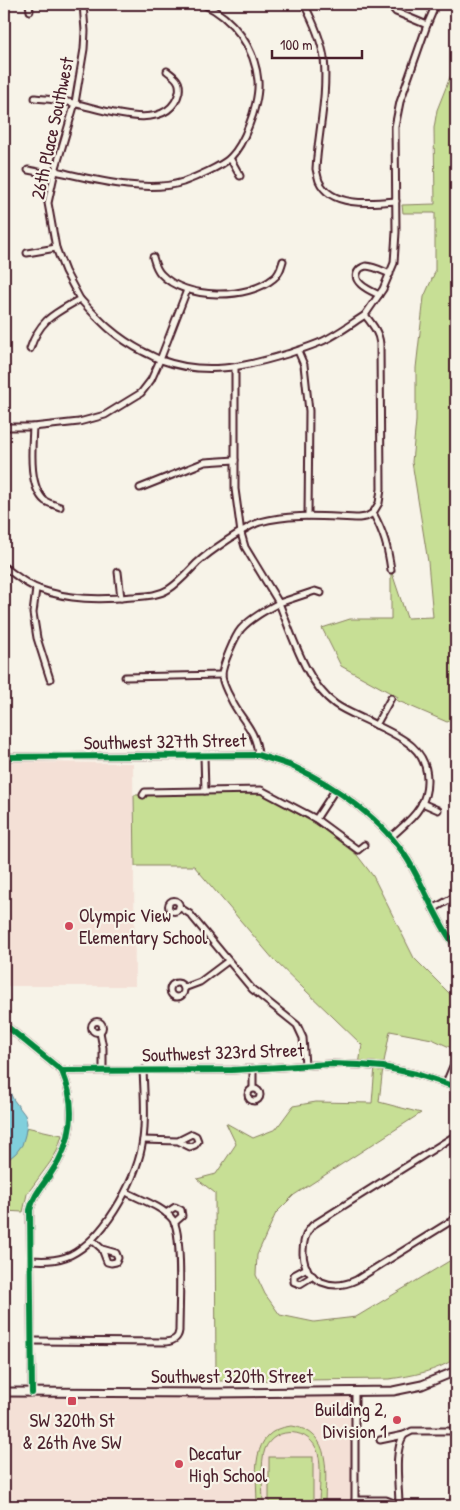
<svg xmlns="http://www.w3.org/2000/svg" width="460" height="1510" font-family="'Patrick Hand',sans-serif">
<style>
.built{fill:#f4e0d6}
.green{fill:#c7df95;stroke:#887f60}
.water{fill:#80cfdc;stroke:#6a8995}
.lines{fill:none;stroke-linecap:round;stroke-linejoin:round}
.street-casing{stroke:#4a1f2b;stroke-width:9}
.secondary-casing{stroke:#4a1f2b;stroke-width:11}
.street{stroke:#f7f3e8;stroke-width:5}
.secondary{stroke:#f7f3e8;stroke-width:7}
.cycleway-casing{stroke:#f7f3e8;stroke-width:9}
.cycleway{stroke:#00873e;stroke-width:6}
.poi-dot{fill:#d1495b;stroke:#f7f3e8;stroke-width:2}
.labels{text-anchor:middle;stroke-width:4.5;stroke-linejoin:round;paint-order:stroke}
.street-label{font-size:19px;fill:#4a1f2b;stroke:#f7f3e8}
.poi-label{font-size:19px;fill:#4a1f2b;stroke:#f7f3e8;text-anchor:start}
</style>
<rect width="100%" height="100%" fill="#f7f3e8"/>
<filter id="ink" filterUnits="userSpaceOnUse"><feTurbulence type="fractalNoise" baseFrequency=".02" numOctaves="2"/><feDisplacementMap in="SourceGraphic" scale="10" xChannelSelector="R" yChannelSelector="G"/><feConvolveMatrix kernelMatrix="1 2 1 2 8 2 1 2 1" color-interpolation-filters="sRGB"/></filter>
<g filter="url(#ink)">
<g class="built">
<path d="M4,762L133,763L135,986H4Z"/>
<path d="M355,1391V1506H4V1392Z"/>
</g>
<g class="green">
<path d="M456,62V719L447,722L396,700L398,697L341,666L322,628L350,619H391V570L407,618L433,617L428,562L412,462L416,421V368L424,297L435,272V213H403L402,205L435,204L434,128L437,110Z"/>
<path d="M261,793L319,826L357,855L373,876L414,958L456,1000V1050L432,1039L390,1031L383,1067L379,1102L421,1113L294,1195L276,1213L257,1255L256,1275L265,1294L280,1315L314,1322L356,1317L456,1257V1358C437,1371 412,1376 389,1379L216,1381L215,1193L197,1179L216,1174L236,1144L226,1123L253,1138L276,1129L293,1106L316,1102L372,1103L375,1066L359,1065L362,1045L274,960L194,866H135L134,795Z"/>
<path d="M26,1127L62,1135L57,1151L51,1161L27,1194L23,1212L4,1211V1163C17,1153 24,1143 26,1127Z"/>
<path d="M291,1426C334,1431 325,1475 325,1506H319C319,1492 322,1466 318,1453C311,1428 275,1425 265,1449C260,1462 263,1491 263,1506H257C257,1475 248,1431 291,1426Z"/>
<rect x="269" y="1457" width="44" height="49"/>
</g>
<path class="water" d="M4,1078L13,1099L25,1115L27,1123L25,1135L22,1145L16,1153L4,1163Z"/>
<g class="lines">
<defs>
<g id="street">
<path d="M29,4L30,11"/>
<path d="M304,4C313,21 321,39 324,58C328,95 318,133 316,169C317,173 318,178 319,181C331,208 373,203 396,201"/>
<path d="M389,4L396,12L427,25"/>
<path d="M35,98C48,99 63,100 77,104C104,110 169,135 179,92C181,81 175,77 167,71"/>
<path d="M230,158L240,176"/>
<path d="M28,170L54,175"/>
<path d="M55,171C92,179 146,194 183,182C194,178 222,166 230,158C239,149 245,136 249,125C254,113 259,94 258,81C255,47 233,18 203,4"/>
<path d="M27,253L56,248"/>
<path d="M153,257C155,264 156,269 161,274C185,300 248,300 274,278C280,274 281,267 283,261"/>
<path d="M379,295C371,291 349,282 359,270C360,268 363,267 366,266C373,266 383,271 390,274"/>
<path d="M80,299C101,322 115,337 144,352C149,354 155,358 161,360C204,376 245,367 287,354C299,350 312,346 323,341C338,334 351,324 365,315"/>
<path d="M30,349C40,319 54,314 80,299L65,271L56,248L48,203L55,171L75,103L84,49L85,31L83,4"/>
<path d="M298,351L304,365L309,411L308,516"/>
<path d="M235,368V489L241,533L245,547L279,603C266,610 251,618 241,629C235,636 222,666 222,675C222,681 227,692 230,697C240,720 256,728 258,755"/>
<path d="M4,427H33L79,422L105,415L141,393L151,380L160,360L187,290"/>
<path d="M33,427C32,448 28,486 45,501C50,504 55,505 60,507"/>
<path d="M140,488L205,462L235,460"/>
<path d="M4,567C15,574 26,585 39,589C69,600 100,600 132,597C145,596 158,596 169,589C180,582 188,572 197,563C209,552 245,527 260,522C292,513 326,517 359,518L366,517L373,513"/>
<path d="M391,570C388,548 384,533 373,513L379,503L381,489L380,344C379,332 372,324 365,315L383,289L394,263L396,232L395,127L400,102L427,25L436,4"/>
<path d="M118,572L121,598"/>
<path d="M36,589L33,613L37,638L50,679"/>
<path d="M321,593L315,591L279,603C292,635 306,683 335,704C346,712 363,718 376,725"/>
<path d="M125,677L222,675"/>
<path d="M204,756L205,791"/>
<path d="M4,757L258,755C270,759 283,762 294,767C337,787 383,820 408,860C425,888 436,921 456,947"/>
<path d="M143,795L145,792L261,790L316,819L358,850L364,845"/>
<path d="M422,803L438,810"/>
<path d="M316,819L335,790"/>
<path d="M391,837C401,828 413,819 420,807C425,799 427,790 427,781C428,749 401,737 376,725L391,698"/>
<circle cx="174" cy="906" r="5.5"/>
<path d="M179,907L190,914L252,989L297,1025L303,1038L305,1065"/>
<path d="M433,909L456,896"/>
<circle cx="177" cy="990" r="7"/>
<path d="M184,988L200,982L228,961"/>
<circle cx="97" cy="1027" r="5.5"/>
<path d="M4,1024L62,1071L232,1070L330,1064L359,1065L383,1067L416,1074L456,1087"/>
<path d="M100,1032L103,1048V1070"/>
<path d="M253,1070V1088"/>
<path d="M446,1083L456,1059"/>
<circle cx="254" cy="1095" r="6"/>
<path d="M456,1135L313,1225C305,1233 303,1242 303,1254C305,1283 333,1291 356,1280L456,1218"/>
<path d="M143,1140L178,1141L190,1147L195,1145L198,1141L196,1136L192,1134L178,1141"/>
<path d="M166,1213L175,1207L181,1210L182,1216L174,1223"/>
<path d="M92,1240L102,1249L107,1262L111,1263L116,1262L118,1258L116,1253L102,1249"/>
<path d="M31,1260C46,1261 62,1261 76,1252C108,1232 138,1177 143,1139C146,1117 144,1093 143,1070"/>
<path d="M307,1268L294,1275V1282L300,1284L313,1276"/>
<path d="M32,1341L166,1342C173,1341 178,1339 179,1331C179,1310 183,1234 173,1220C164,1207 139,1199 126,1192"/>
<path d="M32,1393L30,1210C33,1196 43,1185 51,1173C73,1142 77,1106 62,1071"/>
<path d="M404,1435L412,1431H456"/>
<path d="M380,1440L404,1435C393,1451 399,1486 399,1505"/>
<path d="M355,1500H386L399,1505"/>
<path d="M355,1506V1391"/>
<path d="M397,1506H434"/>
</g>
<path id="secondary" d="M4,1392L216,1393L393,1391L422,1385L456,1371"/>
</defs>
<use href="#street" class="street-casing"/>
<use href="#secondary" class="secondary-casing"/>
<use href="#street" class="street"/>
<use href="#secondary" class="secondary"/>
<defs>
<g id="cycleway">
<path d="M4,757L258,755C270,759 283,762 294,767C337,787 383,820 408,860C425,888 436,921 456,947"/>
<path d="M4,1024L62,1071L232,1070L330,1064L359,1065L383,1067L416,1074L456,1087"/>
<path d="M32,1393L30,1210C33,1196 43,1185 51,1173C73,1142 77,1106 62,1071"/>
</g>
</defs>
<use href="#cycleway" class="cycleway-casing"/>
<use href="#cycleway" class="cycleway"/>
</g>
</g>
<g class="poi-dot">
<circle cx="69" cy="926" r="5"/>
<rect x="67" y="1396" width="10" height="10" rx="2.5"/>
<circle cx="397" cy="1420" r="5"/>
<circle cx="179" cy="1464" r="5"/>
</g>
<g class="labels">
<g class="street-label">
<text transform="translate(52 128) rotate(-78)" y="7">26th Place Southwest</text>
<text transform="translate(165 741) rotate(-1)" y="7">Southwest 327th Street</text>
<text transform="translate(223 1052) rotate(-2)" y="7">Southwest 323rd Street</text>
<text x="232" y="1383">Southwest 320th Street</text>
</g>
<g class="poi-label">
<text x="79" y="922">Olympic View<tspan x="79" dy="22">Elementary School</tspan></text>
<text x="387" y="1416" text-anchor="end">Building 2,<tspan x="387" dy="22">Division 1</tspan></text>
<text x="72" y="1427" text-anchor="middle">SW 320th St<tspan x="72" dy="22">&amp; 26th Ave SW</tspan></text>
<text x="189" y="1460">Decatur<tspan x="189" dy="22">High School</tspan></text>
</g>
</g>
<rect width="460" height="1510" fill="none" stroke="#f7f3e8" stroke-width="20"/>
<rect x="10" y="10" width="440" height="1490" fill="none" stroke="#4a1f2b" stroke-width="2" filter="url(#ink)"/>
<path d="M272 50v8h90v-8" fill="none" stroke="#4a1f2b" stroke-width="2.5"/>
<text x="280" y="50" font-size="15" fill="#4a1f2b" stroke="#f7f3e8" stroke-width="4" paint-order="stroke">100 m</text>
</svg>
